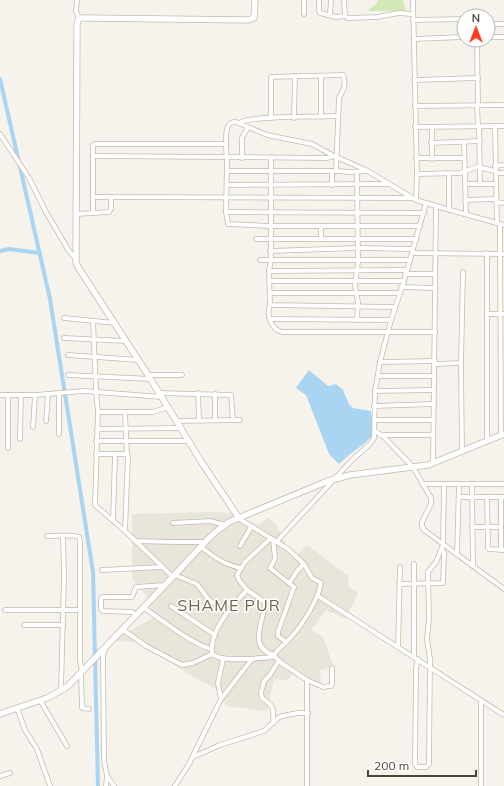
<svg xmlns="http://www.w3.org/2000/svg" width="504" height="786" font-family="Mulish,sans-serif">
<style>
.residential{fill:#eae5da}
.green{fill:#d2eab5}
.water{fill:#a9d4f2}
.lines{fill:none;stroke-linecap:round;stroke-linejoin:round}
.canal{stroke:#a9d4f2;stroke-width:4}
.minor-casing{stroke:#c2bbae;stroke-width:5.5}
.tertiary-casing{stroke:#c2bbae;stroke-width:7}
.minor{stroke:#fff;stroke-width:4}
.tertiary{stroke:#fff;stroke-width:5.5}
.labels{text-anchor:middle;stroke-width:3;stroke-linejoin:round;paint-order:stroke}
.quarter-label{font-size:16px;letter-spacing:1px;fill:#6e6250;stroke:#fff}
</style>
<rect width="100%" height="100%" fill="#f6f3ec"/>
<path class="residential" d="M214,512L230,513L259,525L268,518L275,523L287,546L297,555L307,545L349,576L348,586L358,593L346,619L326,610L311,630L323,637L333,666L320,670L321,687L292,675L287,680L274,679L267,711L226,706L216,689L194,677L138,642L112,641L152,618L147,596L132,579V514Z"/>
<path class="green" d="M378,0H403L406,11H367L377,3Z"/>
<path class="water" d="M309,370L328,386L336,384L343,390L349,404L353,408L371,411L373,435L365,443L350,454L339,464L329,454L306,395L296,388Z"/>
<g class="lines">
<g class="canal">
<path d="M0,79L50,299L93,572L98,786"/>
<path d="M0,251L9,249L40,253"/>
</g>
<defs>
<g id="minor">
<path d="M77,0L76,11L79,18"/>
<path d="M319,0V10L320,13L336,17L345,16"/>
<path d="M344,0L345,15L347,18L377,17L399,13L412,14"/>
<path d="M413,0L417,174L416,200"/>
<path d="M304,14V0"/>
<path d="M330,15L331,0"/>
<path d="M413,20L464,19"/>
<path d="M488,24H504"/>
<path d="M488,37H504"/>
<path d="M414,39L464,37"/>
<path d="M477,40L478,105"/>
<path d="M414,80L478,78"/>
<path d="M477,105L478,126"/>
<path d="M415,106L504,105"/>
<path d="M321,117V76"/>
<path d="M271,118V77L343,75C347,84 343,91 339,98L336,171"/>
<path d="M294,118L295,76"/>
<path d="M239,123C249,115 321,117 338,116"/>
<path d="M479,126L480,184"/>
<path d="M495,126L497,223"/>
<path d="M415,127L504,126"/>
<path d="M432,127V159"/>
<path d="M0,134L29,178L46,212L69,251L76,259"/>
<path d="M464,142L466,214"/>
<path d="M431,143L480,141"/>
<path d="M93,156L222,157L227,156"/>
<path d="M334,156L327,158L228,157L227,159L226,212L228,224L270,226H420"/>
<path d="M227,158C226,152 225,131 228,126C230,122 233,122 236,122L267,135L312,144L334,156L366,170L416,200L436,206L504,225"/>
<path d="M242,158V138L248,127"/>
<path d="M271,158V260L269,271L270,305L395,307"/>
<path d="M416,158H464"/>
<path d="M495,166L504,165"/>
<path d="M227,171H336L350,172L366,171"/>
<path d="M332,171V185"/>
<path d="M496,173H504"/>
<path d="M417,174L460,173L477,167L495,171"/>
<path d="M449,174V210"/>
<path d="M465,184H496"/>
<path d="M227,185L388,184"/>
<path d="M93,197L412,198"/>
<path d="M465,200L496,199"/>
<path d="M496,202L504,203"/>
<path d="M226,212L424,213"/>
<path d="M93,213V145L95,144H226"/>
<path d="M76,214L109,212L111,209V198"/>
<path d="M500,224L501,436"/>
<path d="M321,238V226"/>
<path d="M256,239H416"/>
<path d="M270,251L357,248L413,249"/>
<path d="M412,253L504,254"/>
<path d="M260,260H410"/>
<path d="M269,271L407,270"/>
<path d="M405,274H435"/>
<path d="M270,281H404"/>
<path d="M401,287L435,288"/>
<path d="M270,293H400"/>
<path d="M270,305C266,315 271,329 282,332H435"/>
<path d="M487,314H504"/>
<path d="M64,318L115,323"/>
<path d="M270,319L391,320"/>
<path d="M357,320L358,302L355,286L358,262L357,172"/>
<path d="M93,321L96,389L98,412L95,505L125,531L173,577"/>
<path d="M64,338L126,341"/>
<path d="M68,355L139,360"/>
<path d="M380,362L435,361"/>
<path d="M435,364L461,363"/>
<path d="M68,375L151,379"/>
<path d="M148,375H182"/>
<path d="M378,376H434"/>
<path d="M375,391L434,390"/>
<path d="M159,393L231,395L233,420"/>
<path d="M198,393L199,420"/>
<path d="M59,394V434"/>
<path d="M0,395H8"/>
<path d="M374,406L434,404"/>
<path d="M98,412H153L168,407"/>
<path d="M125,412L127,455"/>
<path d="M215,420V394"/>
<path d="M374,420H433"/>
<path d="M46,421L48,395"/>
<path d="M176,421L240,420"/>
<path d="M33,427L35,395"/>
<path d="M97,429L180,428"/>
<path d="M375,431L384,437L413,467L431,498V504L422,522V526L424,530L504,589"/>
<path d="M382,435H433"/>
<path d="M20,439L21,395"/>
<path d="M96,441H188"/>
<path d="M487,442V253"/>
<path d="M8,448V395H35L84,391L162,397"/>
<path d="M462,452L461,363L463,272"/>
<path d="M96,454H125L128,456L125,531"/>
<path d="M433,463L436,206"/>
<path d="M422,484H504"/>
<path d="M472,484L473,566"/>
<path d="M459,497H504"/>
<path d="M487,497L488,548L489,549L504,550"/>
<path d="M501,497V550"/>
<path d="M238,518L288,549L304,564L312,578L321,583C318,600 303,624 292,636C287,642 281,647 276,652L274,655L280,662L307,680V786"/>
<path d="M113,520L115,454"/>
<path d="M173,523L210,521L225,525"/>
<path d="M472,527H501"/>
<path d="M47,536C55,536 73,534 79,537L80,540V660L82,672"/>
<path d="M273,539L275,559L270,568L294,587L278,632V636L286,642"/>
<path d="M135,541L174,542H205"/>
<path d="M277,541L351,461L370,444L374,438L375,391L380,362L391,320L404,281L426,203"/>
<path d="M240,546L251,527"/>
<path d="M201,547C214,557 225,565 241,568"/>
<path d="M457,554L459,485"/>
<path d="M414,564V657"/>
<path d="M102,570L162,567"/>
<path d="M175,575L197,584L209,600L227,612"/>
<path d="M290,582L297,571L304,564"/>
<path d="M399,584L443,583L444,553L442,549"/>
<path d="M247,590L239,580L237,575L245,562L271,538"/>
<path d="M318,596L504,715"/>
<path d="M171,606L215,635"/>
<path d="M144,608C162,620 192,644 211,649"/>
<path d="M5,610H80"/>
<path d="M136,615L132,612L103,611L101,609V598L103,597H132L136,587L165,585"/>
<path d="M24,625H63"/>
<path d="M122,629L146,646L182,665L193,663L212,654"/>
<path d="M398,647L400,567"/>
<path d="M105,649L103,656L104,760L107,776L106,786"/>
<path d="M274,655C246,647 265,620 265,602L247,590C232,606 209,630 212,654C222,663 261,658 275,657"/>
<path d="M418,659L416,668L415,764L417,767H426L429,764L430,659L427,639L429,619L428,572L436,562L443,545L444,485"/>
<path d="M81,673L82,708L89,709"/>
<path d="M307,680L323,687L331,686L332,684V668"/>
<path d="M61,690L64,576L63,536"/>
<path d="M221,699L218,683L223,659"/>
<path d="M40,700L67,746"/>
<path d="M17,708L25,730L37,749L50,786"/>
<path d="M273,723C274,708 274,706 262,698L261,693L264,681L270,675L279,660"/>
<path d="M193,757L220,745L264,731L278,718L282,716L298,713H308"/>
<path d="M0,776L10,773"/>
<path d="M107,776L114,786"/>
<path d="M175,786L189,764L221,699L252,659"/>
<path d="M481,786V700"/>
</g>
<g id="tertiary">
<path d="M239,518L204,466L148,375L78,267L76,262L77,24L79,18H84L248,20L254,18L255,0"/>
<path d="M0,714L47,698L67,687L165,585L209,538L218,530L229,522L328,481L350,475L428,465L504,434"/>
</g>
</defs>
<use href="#minor" class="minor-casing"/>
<use href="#tertiary" class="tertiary-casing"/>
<use href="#minor" class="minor"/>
<use href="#tertiary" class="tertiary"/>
</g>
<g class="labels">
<g class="quarter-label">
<text x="229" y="611">SHAME PUR</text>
</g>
</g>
<g transform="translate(476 28)"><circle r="19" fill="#ffffff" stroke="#b7b4b0"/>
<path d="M0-3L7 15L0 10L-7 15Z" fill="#fc3f1d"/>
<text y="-6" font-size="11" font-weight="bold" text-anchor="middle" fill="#4b4439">N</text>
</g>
<path d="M368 770v6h108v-6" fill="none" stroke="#4b4439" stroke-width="2"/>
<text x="374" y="770" font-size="12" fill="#4b4439" stroke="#ffffff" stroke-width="3" paint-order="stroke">200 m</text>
</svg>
